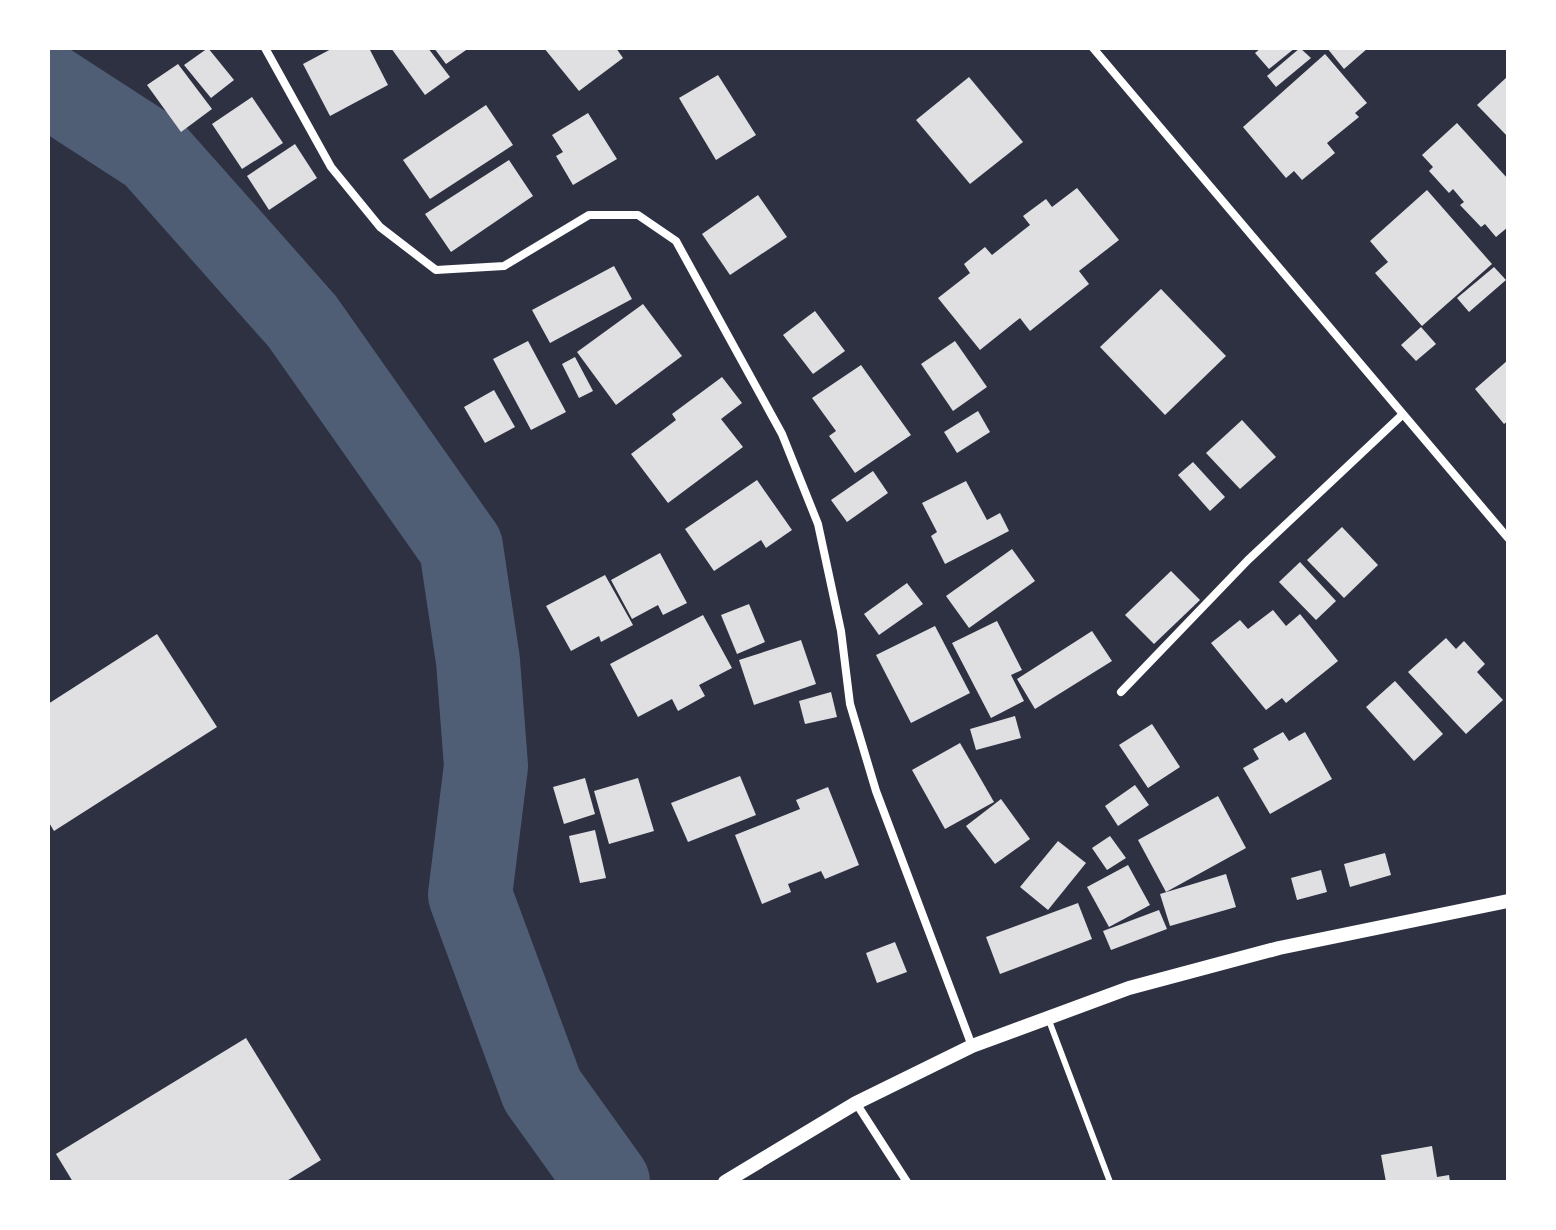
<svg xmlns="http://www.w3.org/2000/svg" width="1556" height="1230" font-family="'PT Sans Narrow',sans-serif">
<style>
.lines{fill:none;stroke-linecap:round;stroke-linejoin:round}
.river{stroke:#4f5d75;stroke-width:84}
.building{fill:#e0e0e3}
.service{stroke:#fff;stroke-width:6}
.minor{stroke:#fff;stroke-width:8}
.tertiary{stroke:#fff;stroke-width:14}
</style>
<rect width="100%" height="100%" fill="#2d3142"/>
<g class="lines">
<path class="river" d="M48,85L153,153L302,321L461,547L478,661L486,766L470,895L542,1090L608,1182"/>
</g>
<g class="building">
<path d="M208,48L234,80L211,98L184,65Z"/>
<path d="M333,48H369L388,85L330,116L303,64Z"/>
<path d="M391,48H428L450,77L425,95Z"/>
<path d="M434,48H469L446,64Z"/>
<path d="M544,48H616L623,58L579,91Z"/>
<path d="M1261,48H1295L1269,69L1255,53Z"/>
<path d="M1300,48L1311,58L1276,87L1267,76Z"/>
<path d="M1327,48H1368L1344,69Z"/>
<path d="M1325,54L1367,103L1355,113L1359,117L1327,143L1335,153L1302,180L1294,171L1286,178L1243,127Z"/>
<path d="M178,64L212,109L181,132L147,85Z"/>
<path d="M718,75L756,135L716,160L679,98Z"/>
<path d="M1508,76V137L1477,105Z"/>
<path d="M969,77L1023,142L970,184L916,120Z"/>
<path d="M252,97L283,143L242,169L212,124Z"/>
<path d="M486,105L513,145L430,199L403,160Z"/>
<path d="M588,113L617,159L573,185L556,156L563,152L552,135Z"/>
<path d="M1457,123L1508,179V227L1496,237L1485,224L1481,227L1460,205L1464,202L1453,189L1449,193L1429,171L1433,167L1422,155Z"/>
<path d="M295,144L317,178L269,210L247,176Z"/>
<path d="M509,160L533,196L451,252L425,214Z"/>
<path d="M1077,188L1119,240L1079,271L1089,284L1030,331L1020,318L980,350L938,298L970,273L964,264L985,247L992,255L1030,225L1023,216L1046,199L1052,207Z"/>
<path d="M1427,190L1492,264L1422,326L1375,273L1388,262L1370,241Z"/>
<path d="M758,195L787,237L730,275L702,234Z"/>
<path d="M614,266L632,299L550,343L532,310Z"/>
<path d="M1494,267L1506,280L1469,312L1457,298Z"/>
<path d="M1161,289L1226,356L1165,415L1100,347Z"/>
<path d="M643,304L682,356L616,405L577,352Z"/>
<path d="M815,311L845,351L813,374L783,335Z"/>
<path d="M1421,327L1436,344L1416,361L1401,345Z"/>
<path d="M528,341L566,412L531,430L493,359Z"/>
<path d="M955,341L987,387L953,411L921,364Z"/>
<path d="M575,357L593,391L579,398L562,364Z"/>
<path d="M1508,360V421L1504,424L1475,389Z"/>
<path d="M861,365L911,435L855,473L829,436L836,431L812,398Z"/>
<path d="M722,377L742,403L721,419L743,447L668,503L631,454L676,420L672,414Z"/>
<path d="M494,390L515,427L485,443L464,407Z"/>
<path d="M978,411L990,432L957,453L944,432Z"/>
<path d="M1242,420L1276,457L1240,489L1206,453Z"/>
<path d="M1193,462L1225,497L1210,511L1178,475Z"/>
<path d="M873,471L888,493L847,522L831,500Z"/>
<path d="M757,480L792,530L766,548L761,540L714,571L685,529Z"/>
<path d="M966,481L987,520L1000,513L1009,531L945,564L931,536L937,532L922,503Z"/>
<path d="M1342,527L1378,565L1344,598L1307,560Z"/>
<path d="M1012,549L1035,581L969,628L946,596Z"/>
<path d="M660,553L687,603L663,615L658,605L632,619L611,580Z"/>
<path d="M1300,562L1336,601L1316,620L1279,582Z"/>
<path d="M1171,571L1200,600L1154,644L1125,615Z"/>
<path d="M605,575L633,625L601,642L599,636L571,651L546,606Z"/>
<path d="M907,583L923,604L879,635L864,614Z"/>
<path d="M749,604L765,642L737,654L721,615Z"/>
<path d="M1273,610L1286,626L1300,614L1338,661L1286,703L1282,698L1266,710L1211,643L1240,620L1248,629Z"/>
<path d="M703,615L732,668L699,685L705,696L678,711L672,699L638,717L610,664Z"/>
<path d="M997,621L1022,670L1011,675L1024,701L991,718L952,643Z"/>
<path d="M935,626L970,693L911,723L876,655Z"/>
<path d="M1092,631L1112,661L1035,709L1017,679Z"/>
<path d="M157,634L217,727L54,831L48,821V704Z"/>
<path d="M1446,638L1456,649L1464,641L1485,664L1477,672L1503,700L1466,734L1408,672Z"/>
<path d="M801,640L816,684L754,705L739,660Z"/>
<path d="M1395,681L1443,734L1414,761L1366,707Z"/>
<path d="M831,692L837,717L805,724L799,701Z"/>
<path d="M1015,716L1021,738L976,750L970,729Z"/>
<path d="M1152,724L1180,767L1148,788L1119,745Z"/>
<path d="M1283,732L1289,741L1305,732L1332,779L1270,814L1243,768L1259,759L1253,749Z"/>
<path d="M960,743L994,802L945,829L912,770Z"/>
<path d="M740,776L756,815L688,842L671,803Z"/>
<path d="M585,778L595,814L564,824L553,787Z"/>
<path d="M638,778L654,831L609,844L594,791Z"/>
<path d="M1135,785L1149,805L1118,826L1105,806Z"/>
<path d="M828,787L859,865L825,879L821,871L788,884L791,892L762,904L735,835L800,809L796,800Z"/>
<path d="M1218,796L1246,848L1166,892L1138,840Z"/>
<path d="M1001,799L1030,839L995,864L966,826Z"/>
<path d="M595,830L606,878L580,883L569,836Z"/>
<path d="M1110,836L1126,858L1107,870L1092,848Z"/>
<path d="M1058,841L1086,863L1048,910L1020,887Z"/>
<path d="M1385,853L1391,875L1350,887L1344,864Z"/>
<path d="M1128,865L1150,905L1109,927L1087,887Z"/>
<path d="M1321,870L1327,892L1297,900L1291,878Z"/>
<path d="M1226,874L1236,907L1170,926L1160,894Z"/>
<path d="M1078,903L1092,939L1000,974L986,937Z"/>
<path d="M1159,910L1167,929L1111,950L1103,931Z"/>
<path d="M895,942L907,972L877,983L866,953Z"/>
<path d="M246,1038L321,1160L285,1182H73L56,1154Z"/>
<path d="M1432,1146L1437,1177L1449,1175L1450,1182H1386L1381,1155Z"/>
</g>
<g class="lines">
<path class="service" d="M1048,1018L1110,1182"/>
<g class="minor">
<path d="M265,48L331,167L380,227L436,270L504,266L589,215H638L676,241L782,434L818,524L841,631L850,704L876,791L972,1046"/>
<path d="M1093,48L1508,538"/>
<path d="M1121,692L1248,560L1402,415"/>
<path d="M856,1103L907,1182"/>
</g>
<path class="tertiary" d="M725,1182L856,1103L972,1046L1129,988L1279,948L1508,901"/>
</g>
<rect width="1556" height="1230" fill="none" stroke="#ffffff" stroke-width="100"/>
</svg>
